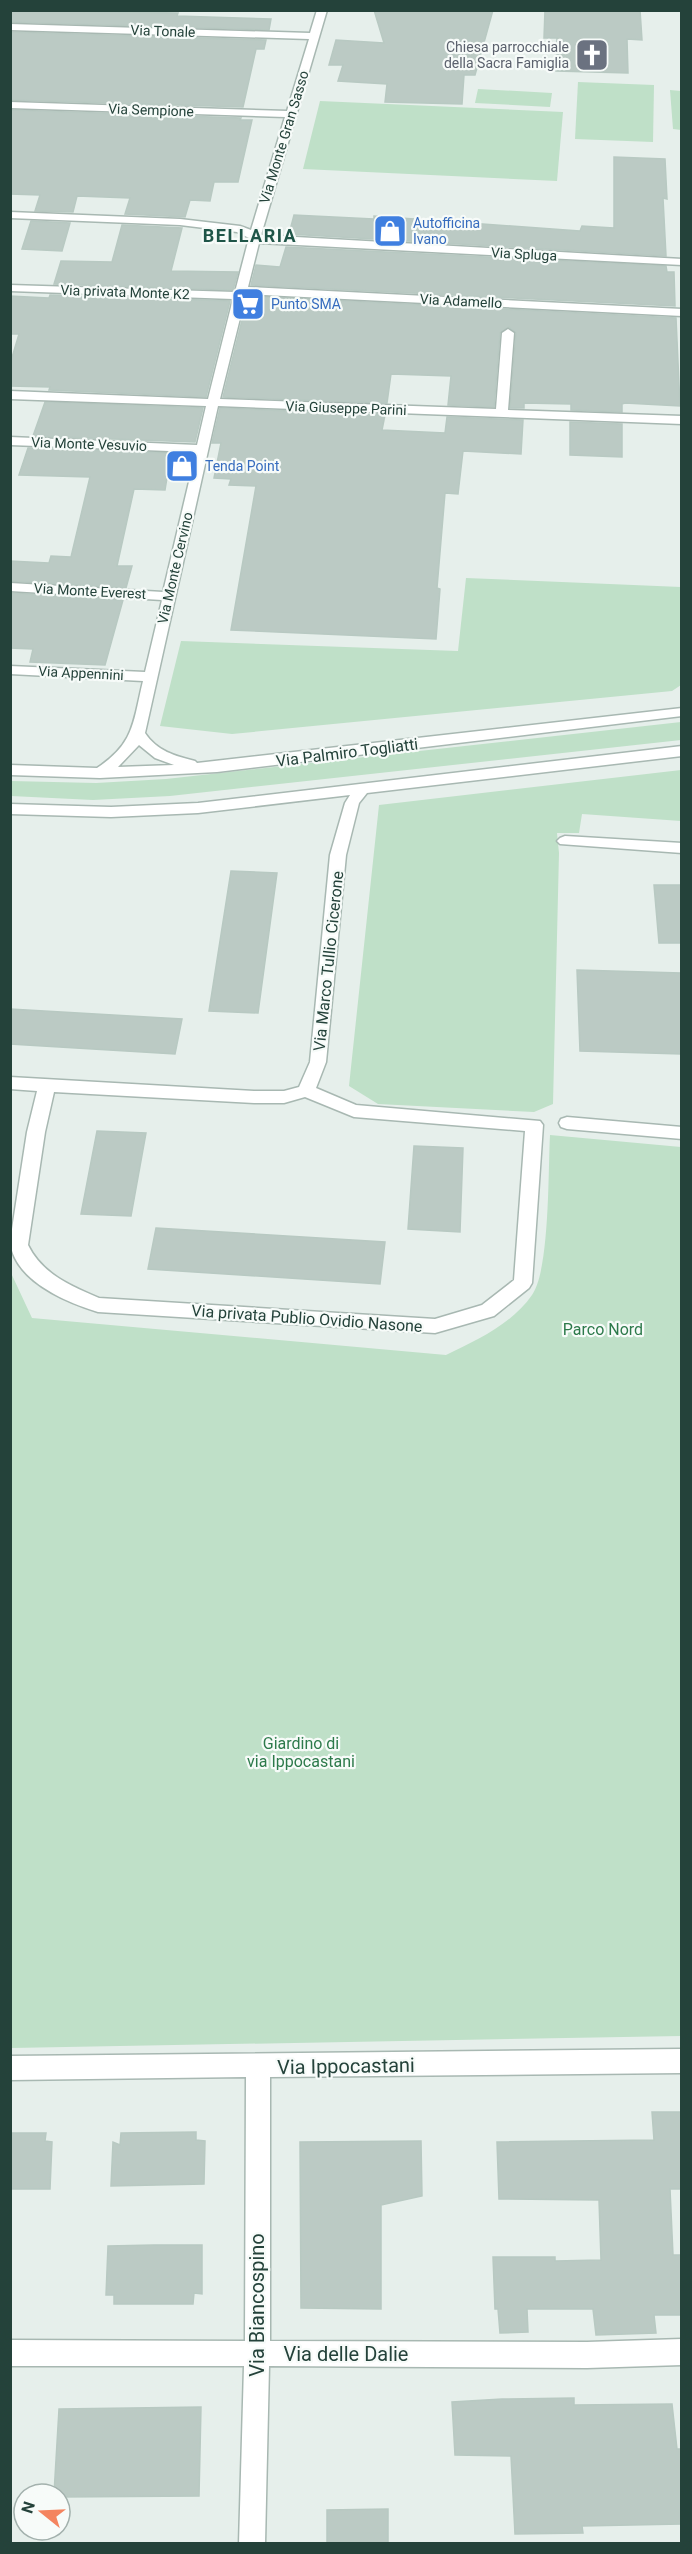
<svg xmlns="http://www.w3.org/2000/svg" width="692" height="2554" font-family="Roboto,sans-serif">
<style>
.green{fill:#bfe0c8}
.building{fill:#bbcac4;stroke:#b8c9c2;stroke-width:1.5}
.lines{fill:none;stroke-linecap:round;stroke-linejoin:round}
.minor-casing{stroke:#a8b8b2;stroke-width:3}
.minor{fill:#fff;fill-rule:evenodd}
.labels{text-anchor:middle;stroke-width:4.5;stroke-linejoin:round;paint-order:stroke}
.far-street-label{font-size:14px;fill:#24423a;stroke:#f7fbf9}
.far-worship-label{font-size:14px;fill:#5b616d;stroke:#f7fbf9;text-anchor:end}
.far-shop-label{font-size:14px;fill:#366cbe;stroke:#f7fbf9;text-anchor:start}
.street-label{font-size:16px;fill:#24423a;stroke:#f7fbf9}
.park-label{font-size:16px;fill:#2d7a4b;stroke:#f7fbf9}
.far-district-label{font-size:18px;font-weight:bold;letter-spacing:1.5px;fill:#1f5548;stroke:#f7fbf9}
.near-street-label{font-size:20px;fill:#24423a;stroke:#f7fbf9}
</style>
<rect width="100%" height="100%" fill="#e6efeb"/>
<g class="green">
<path d="M578,82L654,85L653,142L575,139Z"/>
<path d="M478,89L552,93L550,107L475,103Z"/>
<path d="M670,90L681,91V130L673,129Z"/>
<path d="M320,101L563,112L557,181L303,169Z"/>
<path d="M466,578L681,587V685L672,691L232,734L160,726L181,641L458,651Z"/>
<path d="M681,722V740L170,796L93,800L11,796V781L96,783L166,779Z"/>
<path d="M681,770V821L582,814L579,833H557L559,853L553,1104L534,1112L378,1104L349,1086L379,805Z"/>
<path d="M550,1135L681,1147V2036L11,2048V1273L32,1318L446,1355C477,1340 512,1324 532,1295C550,1270 548,1170 550,1135Z"/>
</g>
<g class="building">
<path d="M10,10L178,13L177,16L271,19L269,30L10,22Z"/>
<path d="M374,10H493L475,75H464L462,104L385,102L387,84L338,81L343,65H329L336,40L384,43Z"/>
<path d="M545,10H640L642,40L627,39L628,73L556,71L557,38H544Z"/>
<path d="M10,32L266,40L264,49H256L243,107L10,100Z"/>
<path d="M10,110L241,118L240,120H252L238,182H214L210,201L190,200L185,217L125,214L130,198L77,196L73,212L35,211L40,195L10,194Z"/>
<path d="M614,157L665,159L667,199L663,198L666,256L289,234L294,215L374,219V216L580,231L582,226L614,228Z"/>
<path d="M31,221L70,223L62,251L22,249Z"/>
<path d="M122,225L182,228L171,271L238,272L233,290L54,284L61,261L112,262Z"/>
<path d="M286,247L666,266L667,272H674L675,306L251,285L256,265L280,267Z"/>
<path d="M50,295L230,301L206,397L49,390L50,387L10,386V364L19,334H10V296L49,298Z"/>
<path d="M248,296L676,318L680,406L625,403L622,404V412L571,410V404L524,403V408H510L516,333L509,327L500,333L494,407L448,405L451,376L391,374L387,403L223,397Z"/>
<path d="M45,402L203,408L195,442L33,436Z"/>
<path d="M220,408L385,415L382,430L445,433L447,417L523,420L521,454L463,451L458,494L445,493L437,588L440,589L436,639L231,630L256,486L229,485L231,479L214,478L221,443H212Z"/>
<path d="M570,422L622,424V457L570,455Z"/>
<path d="M28,448L171,453L165,490L134,489L117,566H132L126,588L10,581V561L49,563L51,556L71,557L90,477L19,475Z"/>
<path d="M10,593L123,600L105,665L30,662L33,649L10,648Z"/>
<path d="M231,871L277,873L258,1013L209,1011Z"/>
<path d="M654,885H681V943H659Z"/>
<path d="M577,970L681,973V1054L580,1051Z"/>
<path d="M10,1009L182,1019L175,1054L10,1044Z"/>
<path d="M97,1131L146,1133L131,1216L81,1214Z"/>
<path d="M414,1146L463,1148L460,1232L408,1229Z"/>
<path d="M156,1228L385,1242L380,1284L148,1269Z"/>
<path d="M652,2112H681V2189H670L673,2255H681V2315H654L656,2333L596,2335L593,2309H527L528,2332L500,2333L498,2309H495L493,2257H555V2261L601,2260L599,2200L499,2199L497,2142L654,2140Z"/>
<path d="M196,2132V2140L205,2141L204,2184L111,2186L113,2142L120,2145L121,2133Z"/>
<path d="M10,2133H46L45,2141L52,2142L50,2189H10Z"/>
<path d="M421,2141L422,2196L381,2205V2309L301,2308L300,2142Z"/>
<path d="M154,2245H202V2294L194,2293L193,2304H114V2295H106L108,2246Z"/>
<path d="M574,2398V2405L672,2404L677,2449H681V2524L582,2526L583,2533L515,2534L511,2456L455,2455L452,2402L502,2399Z"/>
<path d="M201,2407L199,2496L60,2497V2494H54L59,2409Z"/>
<path d="M388,2509V2544H327V2510Z"/>
</g>
<g class="lines">
<defs>
<g id="minor">
<path d="M317,10H327L261,235L682,259V265L259,243L248,287L682,309V316L246,294L220,399L496,409L502,333L508,329L514,333L508,410L682,416V424L218,406L145,733C157,751 175,756 195,761L197,763L682,708V716L217,772L100,778L10,775V765L97,768C135,743 133,722 143,681L10,674V666L145,672L162,600L10,591V583L163,592L196,452L10,445V437L197,445L206,406L10,399V391L208,399L233,299L10,291V285L235,292L249,238L237,232L180,225L10,218V212L180,219L240,226L251,230L285,117L10,108V102L287,111L309,39L10,30V24L310,33ZM139,745L155,758L174,765L118,767Z"/>
<path d="M682,746V756L367,793L359,803L346,855L326,1062L316,1088L356,1105L540,1121L543,1125L532,1283L529,1288L494,1316L435,1333L98,1312C66,1302 15,1281 10,1242L27,1132L37,1091L10,1089V1077L254,1091H284L299,1087L310,1062L330,855L345,803L350,795L198,813L111,817L10,814V804L111,807L198,803ZM54,1092L254,1103H284L305,1097L354,1117L525,1131L514,1280L482,1305L435,1319L99,1298C71,1286 42,1274 28,1245L45,1132Z"/>
<path d="M565,836L682,843V853L560,844L557,841L560,838Z"/>
<path d="M567,1117L682,1127V1139L567,1129L561,1127L559,1123L561,1119Z"/>
<path d="M682,2049V2073L270,2077V2341L587,2342L682,2339V2365L587,2368L269,2366L265,2544H239L244,2366H10V2340L245,2341L246,2077L10,2080V2056Z"/>
</g>
</defs>
<use href="#minor" class="minor-casing"/>
<use href="#minor" class="minor"/>
</g>
<defs>
<symbol id="church-square" viewBox="-11 -11 22 22"><rect x="-9" y="-9" width="18" height="18" rx="4" fill="#6b7280" stroke="#f7fbf9"/><path d="M-1.2-6h2.4v3.5h3.3v2.4h-3.3V6h-2.4V-.1h-3.3v-2.4h3.3Z" fill="#fff"/></symbol>
<symbol id="shop-square" viewBox="-11 -11 22 22"><rect x="-9" y="-9" width="18" height="18" rx="4" fill="#3f7fe0" stroke="#f7fbf9"/><path d="M-5-2.5h2.3a2.7 3.5 0 0 1 5.4 0H5L5.5 6h-11ZM-1.5-2.5h3a1.5 2.3 0 0 0-3 0Z" fill="#fff"/></symbol>
<symbol id="supermarket-square" viewBox="-11 -11 22 22"><rect x="-9" y="-9" width="18" height="18" rx="4" fill="#3f7fe0" stroke="#f7fbf9"/><path d="M-6-5.5h2.5l.6 2H6L4.5 2H-2.5L-4.4-4H-6ZM-1.5 3.2a1.3 1.3 0 1 0 .1 0ZM3 3.2a1.3 1.3 0 1 0 .1 0Z" fill="#fff"/></symbol>
</defs>
<g fill-rule="evenodd">
<use href="#church-square" x="573" y="36" width="38" height="38"/>
<use href="#shop-square" x="371" y="212" width="38" height="38"/>
<use href="#supermarket-square" x="229" y="285" width="38" height="38"/>
<use href="#shop-square" x="163" y="447" width="38" height="38"/>
</g>
<g class="labels">
<g class="far-street-label">
<text transform="translate(163 31) rotate(2)" y="5">Via Tonale</text>
<text transform="translate(151 110) rotate(2)" y="5">Via Sempione</text>
<text transform="translate(284 137) rotate(-73)" y="5">Via Monte Gran Sasso</text>
<text transform="translate(524 254) rotate(3)" y="5">Via Spluga</text>
<text transform="translate(125 292) rotate(2)" y="5">Via privata Monte K2</text>
<text transform="translate(461 301) rotate(3)" y="5">Via Adamello</text>
<text transform="translate(346 408) rotate(2)" y="5">Via Giuseppe Parini</text>
<text transform="translate(89 444) rotate(2)" y="5">Via Monte Vesuvio</text>
<text transform="translate(175 568) rotate(-77)" y="5">Via Monte Cervino</text>
<text transform="translate(90 591) rotate(3)" y="5">Via Monte Everest</text>
<text transform="translate(81 673) rotate(3)" y="5">Via Appennini</text>
</g>
<g class="far-worship-label">
<text x="569" y="52">Chiesa parrocchiale<tspan x="569" dy="16">della Sacra Famiglia</tspan></text>
</g>
<g class="far-shop-label">
<text x="413" y="228">Autofficina<tspan x="413" dy="16">Ivano</tspan></text>
<text x="271" y="309">Punto SMA</text>
<text x="205" y="471">Tenda Point</text>
</g>
<g class="street-label">
<text transform="translate(347 752) rotate(-7)" y="6">Via Palmiro Togliatti</text>
<text transform="translate(328 961) rotate(-84)" y="6">Via Marco Tullio Cicerone</text>
<text transform="translate(307 1318) rotate(4)" y="6">Via privata Publio Ovidio Nasone</text>
</g>
<g class="park-label">
<text x="603" y="1335">Parco Nord</text>
<text x="301" y="1749">Giardino di<tspan x="301" dy="18">via Ippocastani</tspan></text>
</g>
<g class="far-district-label">
<text x="250" y="242">BELLARIA</text>
</g>
<g class="near-street-label">
<text transform="translate(346 2066) rotate(-1)" y="7">Via Ippocastani</text>
<text transform="translate(257 2305) rotate(-90)" y="7">Via Biancospino</text>
<text x="346" y="2361">Via delle Dalie</text>
</g>
</g>
<rect width="692" height="2554" fill="none" stroke="#24423a" stroke-width="24"/>
<g transform="translate(42 2512) rotate(288)"><circle r="28" fill="#f7fbf9" stroke="#a3b1ad" stroke-width="1.5"/>
<path d="M0-4.5L10 22L0 15L-10 22Z" fill="#f4845f"/>
<text y="-9" font-size="16" font-weight="bold" text-anchor="middle" fill="#24423a">N</text>
</g>
</svg>
